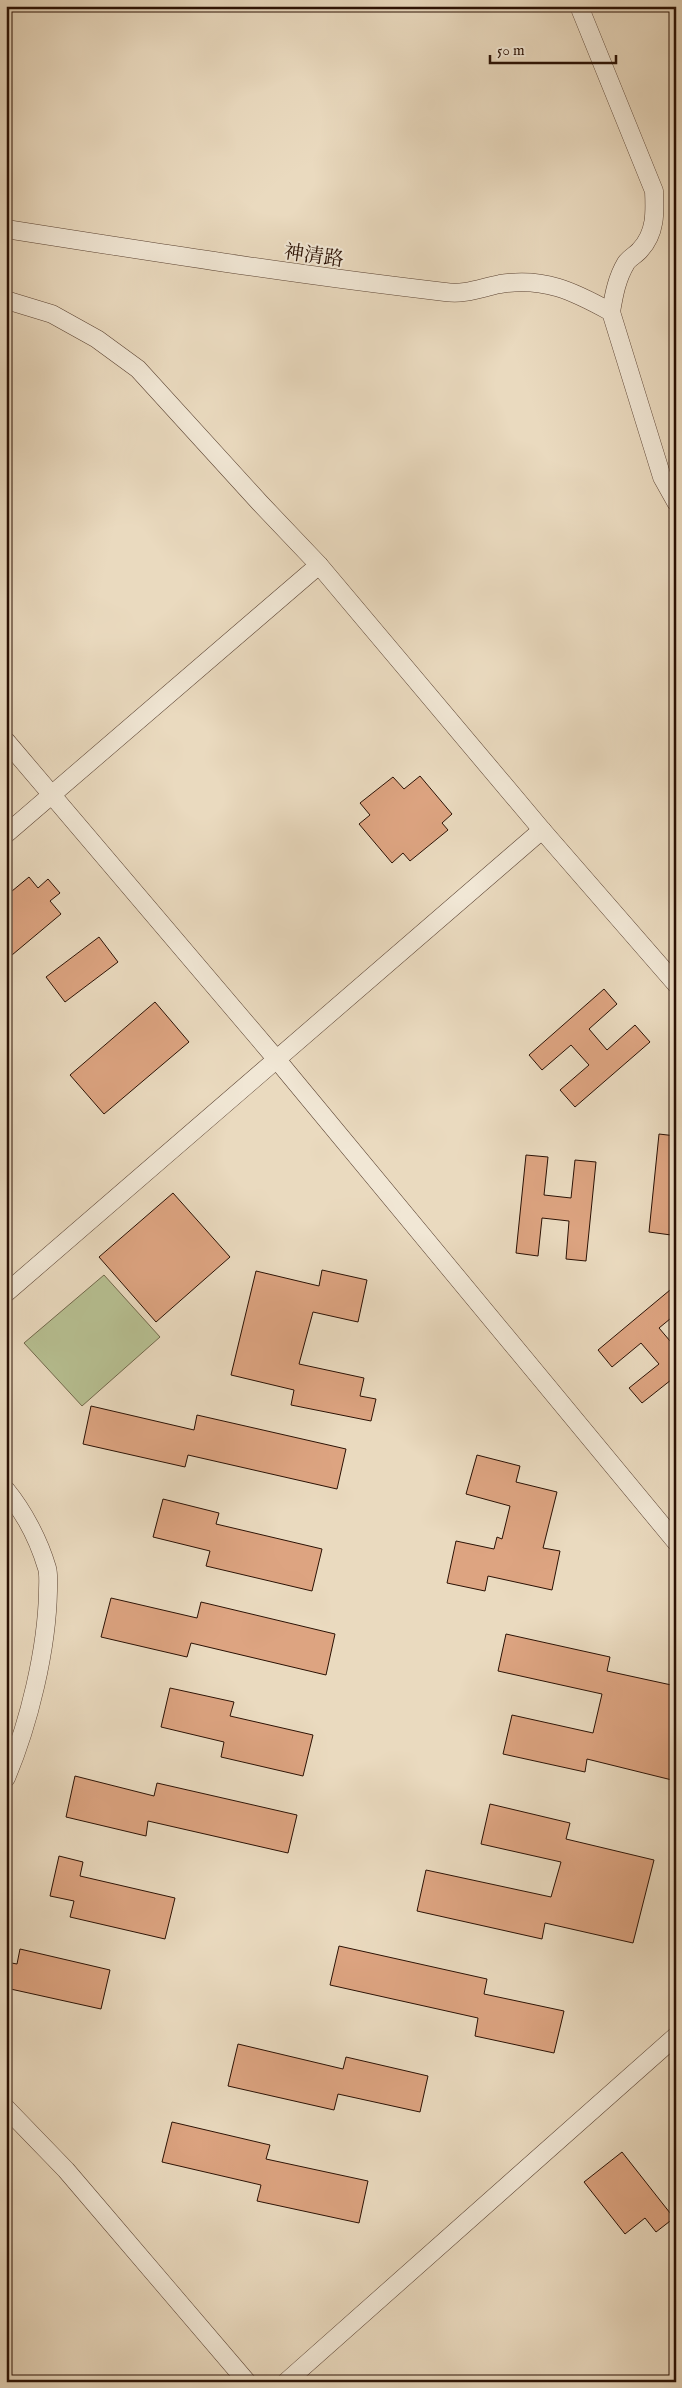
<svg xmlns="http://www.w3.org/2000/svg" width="682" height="2388" font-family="'IM FELL English','Noto Serif TC',serif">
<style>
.green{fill:#b7c092;stroke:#71684b}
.building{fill:#dda481;stroke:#2b1104}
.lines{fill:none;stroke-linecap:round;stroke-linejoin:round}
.minor-casing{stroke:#5b4333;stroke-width:19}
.minor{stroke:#f1e7d5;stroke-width:18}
.labels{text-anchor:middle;stroke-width:4;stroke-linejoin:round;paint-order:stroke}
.street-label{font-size:20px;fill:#2b1104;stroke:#f1e7d5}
</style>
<rect width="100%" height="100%" fill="#eadabf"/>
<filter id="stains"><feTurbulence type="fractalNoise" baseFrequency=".004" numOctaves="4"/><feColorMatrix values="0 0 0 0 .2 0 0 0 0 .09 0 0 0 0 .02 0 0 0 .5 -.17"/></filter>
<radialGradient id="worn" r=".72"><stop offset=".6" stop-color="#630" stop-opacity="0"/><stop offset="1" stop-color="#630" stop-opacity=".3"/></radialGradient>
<path class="green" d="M104,1275L160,1337L82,1406L24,1343Z"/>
<g class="building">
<path d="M420,776L452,814L442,823L448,830L410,861L403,853L392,863L359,824L370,815L360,803L393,777L404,789Z"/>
<path d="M29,877L38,888L48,879L60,893L50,901L61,914L6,960V896Z"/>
<path d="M99,937L118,962L65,1002L46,977Z"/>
<path d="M604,989L617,1004L589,1029L607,1050L635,1025L650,1042L575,1107L560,1090L589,1065L571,1045L542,1070L529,1055Z"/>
<path d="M155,1002L189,1042L104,1114L70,1075Z"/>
<path d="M659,1134L676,1136V1198L671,1235L649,1232Z"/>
<path d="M526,1155L548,1157L544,1195L571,1198L575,1160L596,1162L586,1261L566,1259L569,1221L542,1218L538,1256L516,1253Z"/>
<path d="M173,1193L230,1257L156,1322L99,1257Z"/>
<path d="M322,1270L367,1280L358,1322L313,1312L299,1364L364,1378L360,1396L376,1399L371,1421L291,1405L294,1390L231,1375L256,1271L319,1286Z"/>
<path d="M676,1285V1314L659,1328L676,1348V1376L642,1403L629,1388L659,1364L641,1343L612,1367L598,1350Z"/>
<path d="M91,1406L194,1430L197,1415L346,1449L337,1489L188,1455L185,1467L83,1444Z"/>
<path d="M477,1455L520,1466L516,1482L557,1492L543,1548L560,1551L552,1590L488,1576L485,1591L447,1583L456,1541L494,1549L497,1537L502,1539L510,1506L466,1494Z"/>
<path d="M163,1499L219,1513L216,1524L322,1549L312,1591L206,1566L210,1551L153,1537Z"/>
<path d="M111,1598L197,1618L201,1602L335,1634L326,1675L191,1643L187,1657L101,1637Z"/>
<path d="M506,1634L610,1657L607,1671L676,1686V1781L587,1759L585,1772L503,1754L512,1715L593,1733L602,1694L498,1671Z"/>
<path d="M170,1688L234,1702L230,1716L313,1735L303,1776L221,1757L224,1742L161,1727Z"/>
<path d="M75,1776L154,1796L157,1783L297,1815L288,1853L148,1821L146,1836L66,1817Z"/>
<path d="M490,1804L570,1823L566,1839L654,1860L633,1943L545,1923L542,1939L417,1911L426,1870L551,1897L561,1862L481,1844Z"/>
<path d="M59,1856L83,1862L80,1876L175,1898L165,1939L70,1917L74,1901L50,1896Z"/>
<path d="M339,1946L487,1979L484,1994L564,2011L554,2053L475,2036L478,2018L330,1985Z"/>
<path d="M20,1949L110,1970L101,2009L6,1988V1962L17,1964Z"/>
<path d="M238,2044L343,2069L346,2057L428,2076L420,2112L338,2094L334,2110L228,2086Z"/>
<path d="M172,2122L270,2145L266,2159L368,2181L359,2223L257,2201L261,2185L162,2162Z"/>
<path d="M622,2152L674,2218L656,2232L645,2218L625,2234L584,2182Z"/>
</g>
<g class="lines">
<defs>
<g id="minor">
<path d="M579,6L654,191C655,212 656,233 640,250C636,255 629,258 626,263C617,278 614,294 611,312"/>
<path d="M6,229C152,252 298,275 445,292C465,295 480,288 500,284C544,277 573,291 611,312L662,477L676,502"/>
<path d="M6,300L52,314L97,339L138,369L260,503L319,565L542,830L676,984"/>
<path d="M6,741L278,1061L676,1542"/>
<path d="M6,834L319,565"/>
<path d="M6,1293L542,830"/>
<path d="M6,1490C24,1512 39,1541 47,1568C49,1575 48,1584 48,1591C47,1649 29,1724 6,1778"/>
<path d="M6,2108L66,2170L247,2382"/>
<path d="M286,2382L676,2036"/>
</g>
</defs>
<use href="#minor" class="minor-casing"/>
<use href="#minor" class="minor"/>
</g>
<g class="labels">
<g class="street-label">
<text transform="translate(314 255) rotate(8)" y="7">神清路</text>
</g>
</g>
<rect width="682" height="2388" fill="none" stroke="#eadabf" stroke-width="25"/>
<rect x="8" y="8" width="667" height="2373" fill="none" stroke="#2b1104" stroke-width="2.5"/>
<rect x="12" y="12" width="657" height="2363" fill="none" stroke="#2b1104"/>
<path d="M490 55v8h126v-8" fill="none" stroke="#2b1104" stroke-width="2.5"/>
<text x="497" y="55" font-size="15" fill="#2b1104" stroke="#f1e7d5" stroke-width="4" paint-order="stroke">50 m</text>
<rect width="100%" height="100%" filter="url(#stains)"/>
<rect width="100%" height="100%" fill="url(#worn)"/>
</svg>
